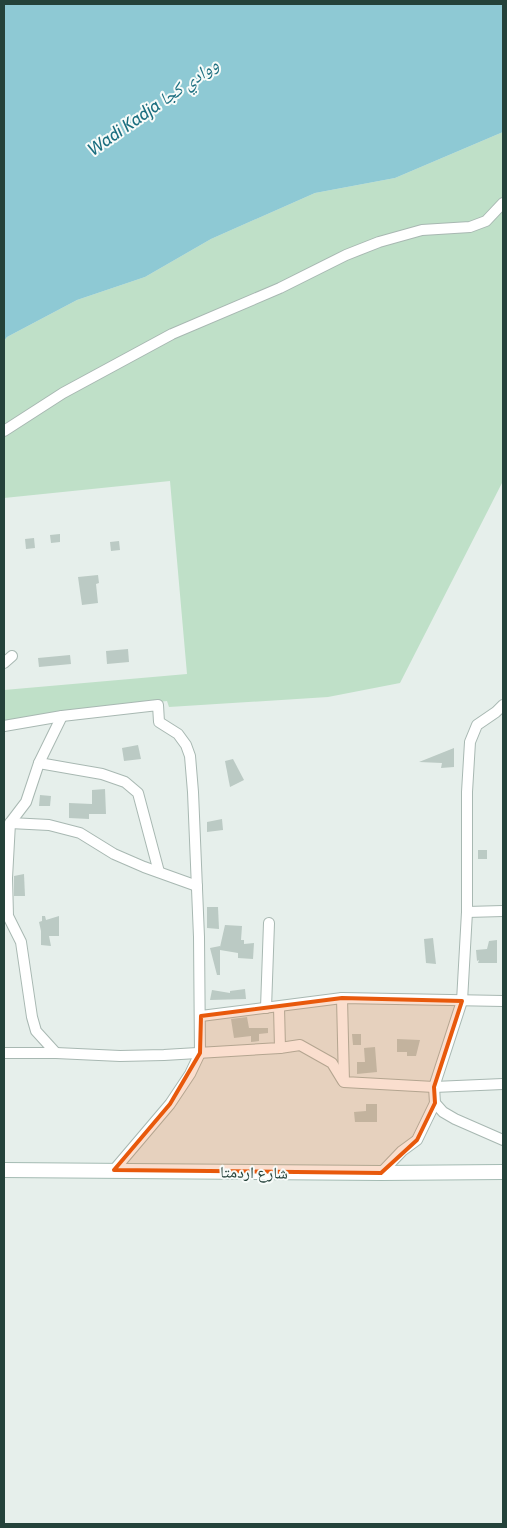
<svg xmlns="http://www.w3.org/2000/svg" width="507" height="1528" font-family="Cabin,'Noto Naskh Arabic',sans-serif">
<style>
.green{fill:#bfe0c8}
.water{fill:#8ec9d4}
.building{fill:#bbcac4}
.lines{fill:none;stroke-linecap:round;stroke-linejoin:round}
.minor-casing{stroke:#a8b8b2;stroke-width:12}
.secondary-casing{stroke:#a4bbb3;stroke-width:16}
.minor{stroke:#fff;stroke-width:10}
.secondary{stroke:#fff;stroke-width:14}
.marked{fill:#e8590c;fill-opacity:0.2;stroke:#e8590c;stroke-width:4;stroke-linejoin:round}
.labels{text-anchor:middle;stroke-width:4;stroke-linejoin:round;paint-order:stroke}
.street-label{font-size:16px;fill:#24423a;stroke:#f7fbf9}
.water-label{font-size:18px;font-style:italic;fill:#1c6f80;stroke:#f7fbf9}
</style>
<rect width="100%" height="100%" fill="#e6efeb"/>
<path class="green" d="M503,132V481L400,683L328,697L169,707L167,701L61,714L4,724V690L187,674L170,481L4,498V341L7,337L77,300L145,277L211,239L315,193L395,178Z"/>
<path class="water" d="M4,4H503V132L395,178L315,193L211,239L145,277L77,300L7,337L4,341Z"/>
<g class="building">
<path d="M60,534V542L51,543L50,535Z"/>
<path d="M34,538L35,548L26,549L25,539Z"/>
<path d="M119,541L120,550L111,551L110,542Z"/>
<path d="M98,575L99,583L96,584L98,603L82,605L78,577Z"/>
<path d="M128,649L129,662L107,664L106,651Z"/>
<path d="M70,655L71,664L39,667L38,658Z"/>
<path d="M138,745L141,759L124,761L122,748Z"/>
<path d="M454,748V767L441,768L442,763L419,762Z"/>
<path d="M233,759L244,780L230,787L225,761Z"/>
<path d="M105,789L106,814H89V819L69,818V803L92,804V790Z"/>
<path d="M40,795L51,796L50,806H39Z"/>
<path d="M222,819L223,830L207,832V822Z"/>
<rect x="478" y="850" width="9" height="9"/>
<path d="M24,874L25,896H14V876Z"/>
<path d="M207,907H218L219,929L207,928Z"/>
<path d="M42,916H45L46,920L59,916V936H49L51,946L41,945V931L39,922L42,921Z"/>
<path d="M225,925L242,926L241,940H244V944L254,943L253,959L238,958V953L220,950V975H217L210,948L220,946V947Z"/>
<path d="M433,938L436,964L426,963L424,939Z"/>
<path d="M497,940V963H478L479,960L477,961L476,950L487,949L489,941Z"/>
<path d="M245,989L246,999L210,1000L212,990L230,993V991Z"/>
<path d="M247,1017L249,1028H268V1033L259,1034V1041L251,1042V1036L234,1038L231,1019Z"/>
<path d="M352,1034H361V1045H353Z"/>
<path d="M397,1039L420,1040L416,1056H407V1052H397Z"/>
<path d="M375,1047L377,1072L357,1074V1062H365L364,1048Z"/>
<path d="M366,1104H377V1122H355L354,1112L366,1111Z"/>
</g>
<g class="lines">
<defs>
<g id="minor">
<path d="M4,431L63,393L172,334L280,288L346,255L379,242L422,230L470,227L486,221L503,203"/>
<path d="M4,663L12,656"/>
<path d="M503,705L496,712L477,725L470,742L467,792V912L462,1001L434,1087L435,1103L443,1112L455,1119L503,1140"/>
<path d="M4,726L62,716L158,705L159,722L178,734L186,745L190,756L193,792L199,937L200,1053L190,1074L170,1104L114,1170"/>
<path d="M39,763L102,774L125,782L138,793L159,872"/>
<path d="M10,823L49,825L80,833L114,854L144,867L197,886"/>
<path d="M467,912L503,911"/>
<path d="M342,998L344,1082L434,1087L503,1084"/>
<path d="M266,1008L269,923"/>
<path d="M201,1016L342,998L503,1001"/>
<path d="M280,1048L300,1045L332,1063L343,1081"/>
<path d="M4,1053H56L120,1056L164,1055L280,1048L279,1007"/>
<path d="M56,1053L36,1031L32,1017L21,942L8,916L7,878L10,823L26,802L39,763L62,716"/>
<path d="M381,1173L402,1151L417,1140L435,1103"/>
</g>
<path id="secondary" d="M4,1170L381,1173L503,1172"/>
</defs>
<use href="#minor" class="minor-casing"/>
<use href="#secondary" class="secondary-casing"/>
<use href="#minor" class="minor"/>
<use href="#secondary" class="secondary"/>
</g>
<path class="marked" d="M342,998L462,1001L434,1087L435,1103L417,1140L381,1173L114,1170L170,1104L200,1053L201,1016Z"/>
<g class="labels">
<g class="street-label">
<text transform="translate(254 1172) rotate(1)" y="6">شارع اردمتا</text>
</g>
<g class="water-label">
<text transform="translate(153 107) rotate(-35)" y="6">Wadi Kadja ووادي كجا</text>
</g>
</g>
<rect width="507" height="1528" fill="none" stroke="#24423a" stroke-width="10"/>
</svg>
